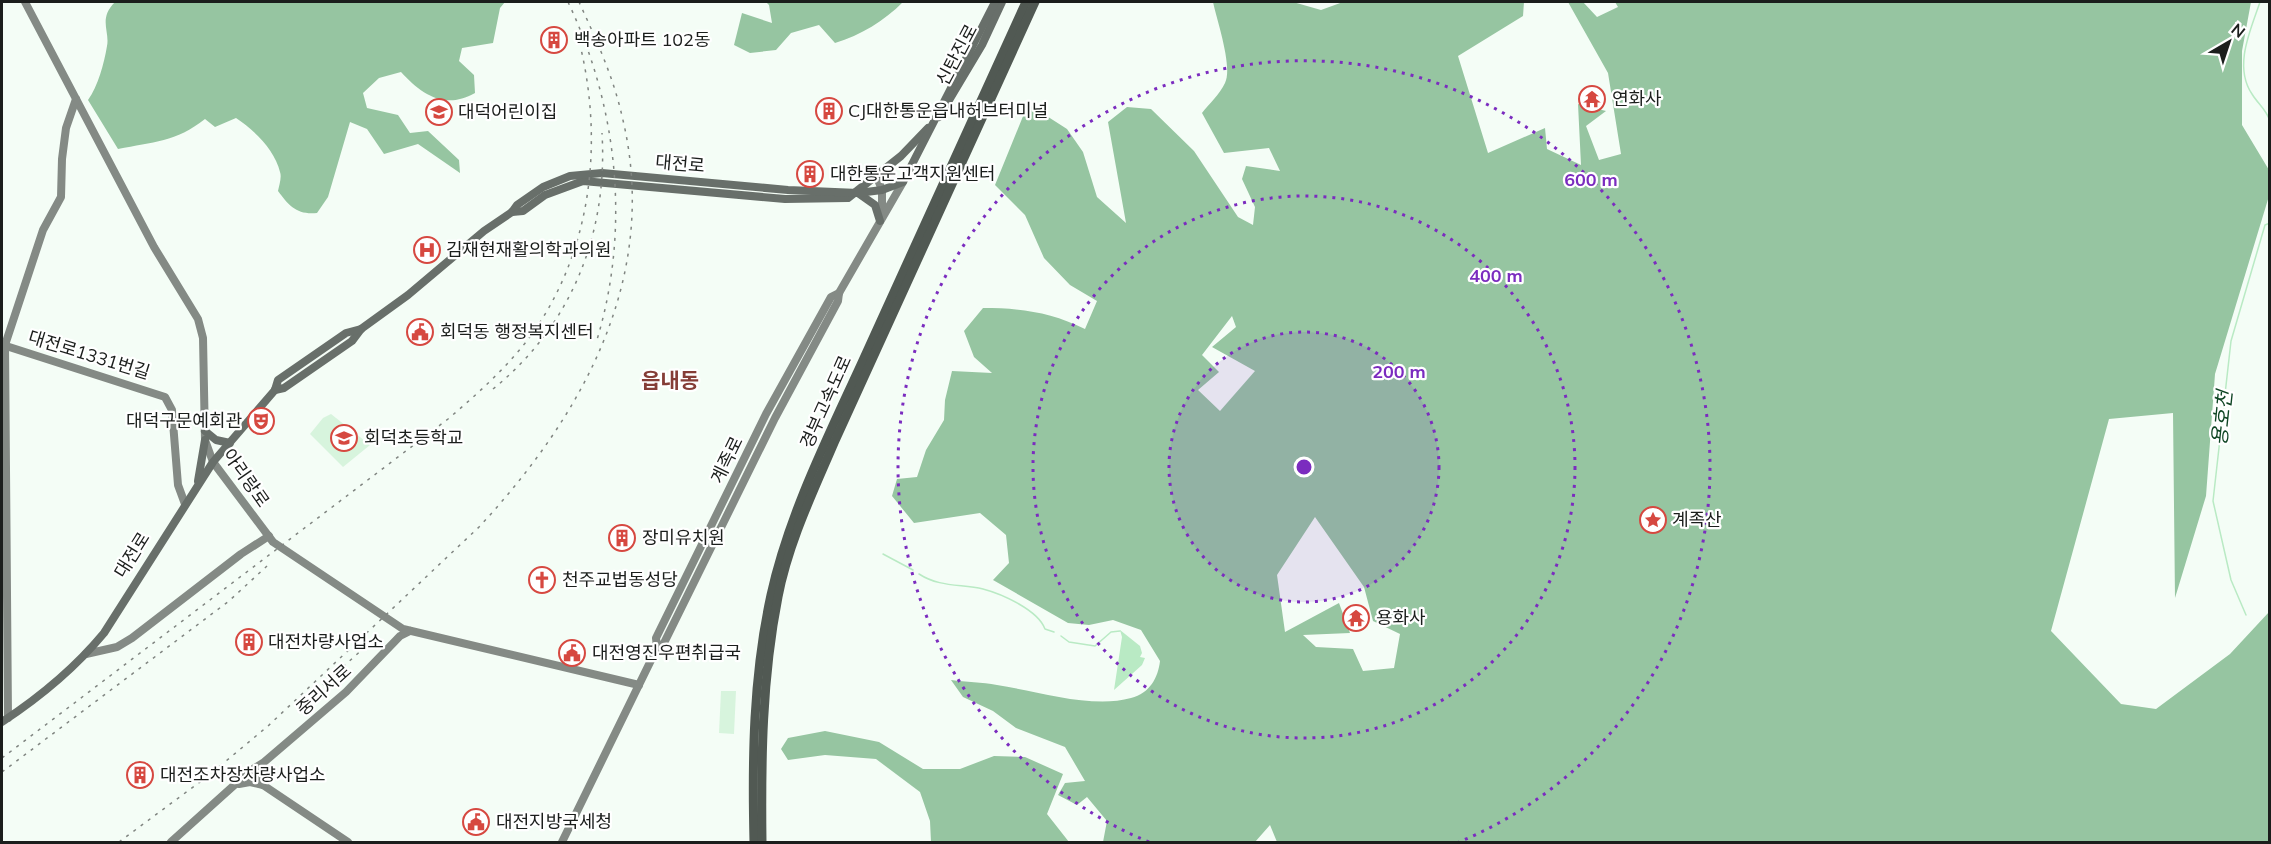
<svg xmlns="http://www.w3.org/2000/svg" width="2271" height="844" font-family="Mulish,'Noto Sans KR',sans-serif">
<style>
.green{fill:#d7f4dd}
.forest{fill:#96c5a1;fill-rule:evenodd}
.water{fill:#b9eac4}
.lines{fill:none;stroke-linecap:round;stroke-linejoin:round}
.stream{stroke:#b9eac4;stroke-width:1.5}
.secondary{stroke:#848a85;stroke-width:8}
.primary{stroke:#686f6a;stroke-width:8}
.highway{stroke:#515953;stroke-width:9}
.rail{stroke:#808581;stroke-width:1.5;stroke-dasharray:3 6;stroke-linecap:butt}
.ring{fill:none;stroke:#7b2cbf;stroke-width:3;stroke-dasharray:3 6}
.labels{text-anchor:middle;stroke-width:4.5;stroke-linejoin:round;paint-order:stroke}
.poi-label{font-size:18px;fill:#1b1e1c;stroke:#fff;text-anchor:start}
.street-label{font-size:18px;fill:#1b1e1c;stroke:#fff}
.water-label{font-size:20px;font-style:italic;fill:#0d4422;stroke:#fff}
.quarter-label{font-size:21px;font-weight:bold;fill:#853d37;stroke:#fff}
.centre{fill:#7b2cbf;stroke:#fff;stroke-width:3}
.ring-label{font-size:18px;text-anchor:middle;font-weight:bold;fill:#7b2cbf;stroke:#fff;stroke-width:4.5;stroke-linejoin:round;paint-order:stroke}
</style>
<rect width="100%" height="100%" fill="#f4fdf6"/>
<g class="green">
<path d="M331,414L370,445L343,467L310,434L323,418Z"/>
<path d="M721,691H736L734,734L719,733Z"/>
</g>
<g class="forest">
<path d="M115,2H505L500,8L493,43L462,48L459,61L474,75L475,93C445,110 422,95 401,72L379,78L363,93L367,108L398,115L410,133L428,131L459,160L460,173L418,144L384,154L367,129L350,122L328,197L317,213C297,215 289,206 278,191C279,186 282,177 280,172C275,150 254,130 236,118L215,127L205,119C176,142 153,142 118,149L88,100C98,86 104,64 107,46C110,31 98,19 115,2Z"/>
<path d="M766,2H903C884,21 861,35 835,43L819,25L791,33L776,50L750,53L734,45L742,13L772,23L769,5Z"/>
<path d="M1213,2H1293L1321,10L1343,2H1524L1523,16L1458,56L1488,153L1545,128L1547,149L1581,165L1578,104L1606,111L1586,126L1599,160L1621,154L1608,73L1568,2H1583L1597,17L1618,7L1615,2H2251L2242,51V125L2269,170V196L2215,374L2206,496L2175,598L2173,413L2109,419L2051,631L2121,704L2156,709L2230,654L2269,612V842H1277L1270,825L1255,842H1103L1107,821L1087,797L1077,805L1058,795L1065,783L1085,781L1065,747L1016,728L993,711L963,697L951,680C966,682 982,682 997,685C1037,691 1092,709 1131,698C1150,693 1158,678 1160,661L1141,630L1113,620L1089,625L1068,623L993,580L1009,563L1006,535L980,513L914,523L892,496L897,479L917,477L926,450L944,420L945,400L952,371L992,373L974,357L964,331L983,308C1020,308 1051,312 1085,329L1097,301L1070,285L1044,258L1025,215L995,185L1028,104L1067,129L1083,152L1097,197L1126,223L1108,122L1127,107L1151,109L1194,151L1238,217L1253,225L1255,207L1242,179L1246,166L1280,171L1269,148L1224,153L1202,113C1209,104 1220,94 1225,83C1233,67 1217,21 1213,2ZM1232,316L1236,327L1212,347L1255,371L1220,411L1198,390L1219,372L1202,355ZM1315,517L1364,587L1373,621L1400,634L1394,668L1363,671L1353,649L1316,647L1303,635L1350,633L1339,603L1285,632L1277,575Z"/>
<path d="M825,731L879,742L923,769H960L994,756L1025,757L1063,774L1047,814L1069,842H931L930,821L920,792L876,759L825,755L788,760L781,749L788,738Z"/>
</g>
<path class="water" d="M1120,630L1140,646L1142,653L1140,657L1145,658L1142,665L1114,690L1122,637Z"/>
<g class="lines">
<g class="stream">
<path d="M2260,2C2251,29 2233,66 2252,94C2258,104 2266,109 2270,121"/>
<path d="M883,554L913,570"/>
<path d="M919,574C939,587 960,584 983,589C1002,594 1038,610 1045,629L1054,632"/>
<path d="M2246,615L2231,580L2213,501L2231,341L2265,225L2270,223"/>
<path d="M1061,636L1069,642L1095,646L1111,632L1120,631"/>
</g>
<g class="secondary">
<path d="M25,2L154,247L198,319L203,338L205,440L213,462L273,542L403,629L639,685"/>
<path d="M877,177L882,190V214"/>
<path d="M3,345L165,397L172,410L178,485L185,504"/>
<path d="M657,648L656,638L766,414L831,297L839,293"/>
<path d="M86,654L117,647L132,638L241,554L269,536"/>
<path d="M8,718L5,345L43,230L61,197L62,159L66,128L76,99"/>
<path d="M257,776L263,785L348,842"/>
<path d="M239,784L250,782L263,785"/>
<path d="M171,842L250,771L263,763L346,692L400,636L410,631"/>
<path d="M562,842L657,648L664,643L775,418L838,301L839,293L903,182"/>
</g>
<g class="primary">
<path d="M939,117L982,45L1002,2"/>
<path d="M858,193L875,205L880,221"/>
<path d="M512,212L523,211L545,195L583,181L785,199L848,198L901,156L928,128"/>
<path d="M275,390L284,388L352,341L361,329L408,295L484,231L512,212L517,205L543,187L570,176L602,173L788,190L858,193L882,190L903,182L995,2"/>
<path d="M205,431L216,440L230,443"/>
<path d="M198,481L205,440"/>
<path d="M2,722C40,697 75,668 104,633L213,462L275,390L278,380L346,333L361,329"/>
</g>
<g class="highway">
<path d="M754,842C752,759 753,677 771,595C790,509 833,427 869,347C922,232 974,117 1026,2"/>
<path d="M762,842C761,760 762,678 778,597C788,544 813,492 834,443L1035,2"/>
</g>
<g class="rail">
<path d="M568,2C618,107 631,230 596,343"/>
<path d="M493,389C572,325 608,233 602,133"/>
<path d="M303,703L376,637"/>
<path d="M2,758L448,419C476,395 503,371 526,342C590,259 604,149 581,49"/>
<path d="M2,772L229,601L267,566"/>
<path d="M119,842L208,776L268,726L479,527C584,414 661,275 622,116C613,76 596,39 579,2"/>
</g>
</g>
<circle cx="1304" cy="467" r="135" fill="#7b2cbf" fill-opacity=".12"/>
<g class="ring">
<circle cx="1304" cy="467" r="135"/>
<circle cx="1304" cy="467" r="271"/>
<path d="M1149 842A406 406 0 1 1 1459 842"/>
</g>
<defs>
<symbol id="building-ring" viewBox="-11 -11 22 22"><circle r="9.5" fill="#fff" stroke="#d64840" stroke-width="1.5"/><path d="M-4-6H4V6H1V3H-1V6H-4ZM-2.5-4.3h1.7v1.8h-1.7ZM.8-4.3h1.7v1.8H.8ZM-2.5-1h1.7V.8h-1.7ZM.8-1h1.7V.8H.8Z" fill="#d64840"/></symbol>
<symbol id="temple-ring" viewBox="-11 -11 22 22"><circle r="9.5" fill="#fff" stroke="#d64840" stroke-width="1.5"/><path d="M0-6L5-2H3V0L6.5 2.5H4V6H1.5V3h-3V6H-4V2.5H-6.5L-3 0V-2H-5Z" fill="#d64840"/></symbol>
<symbol id="school-ring" viewBox="-11 -11 22 22"><circle r="9.5" fill="#fff" stroke="#d64840" stroke-width="1.5"/><path d="M0-5L7-2L0 1L-7-2ZM-4 1L0 2.5L4 1V4Q0 6-4 4Z" fill="#d64840"/></symbol>
<symbol id="hospital-ring" viewBox="-11 -11 22 22"><circle r="9.5" fill="#fff" stroke="#d64840" stroke-width="1.5"/><path d="M-5-5h3v3.5h4V-5h3V5h-3V1.5h-4V5h-3Z" fill="#d64840"/></symbol>
<symbol id="civic-ring" viewBox="-11 -11 22 22"><circle r="9.5" fill="#fff" stroke="#d64840" stroke-width="1.5"/><path d="M-.6-6.5H3V-4.5H.6V-3L4-1V1h2V6H-6V1h2V-1L-.6-3ZM-1.2 2.5V6h2.4V2.5Z" fill="#d64840"/></symbol>
<symbol id="theatre-ring" viewBox="-11 -11 22 22"><circle r="9.5" fill="#fff" stroke="#d64840" stroke-width="1.5"/><path d="M-5-5.5Q0-4 5-5.5V0Q5 5 0 6Q-5 5-5 0ZM-3.3-2.5H-1v1.5H-3.3ZM1-2.5H3.3v1.5H1ZM-2.8 1Q0 5.5 2.8 1Z" fill="#d64840"/></symbol>
<symbol id="sight-ring" viewBox="-11 -11 22 22"><circle r="9.5" fill="#fff" stroke="#d64840" stroke-width="1.5"/><path d="M0-6L1.8-2.2L6-1.7L2.9 1.2L3.7 5.4L0 3.3L-3.7 5.4L-2.9 1.2L-6-1.7L-1.8-2.2Z" fill="#d64840"/></symbol>
<symbol id="church-ring" viewBox="-11 -11 22 22"><circle r="9.5" fill="#fff" stroke="#d64840" stroke-width="1.5"/><path d="M-1.2-6h2.4v3.5h3.3v2.4h-3.3V6h-2.4V-.1h-3.3v-2.4h3.3Z" fill="#d64840"/></symbol>
</defs>
<g fill-rule="evenodd">
<use href="#building-ring" x="539" y="25" width="30" height="30"/>
<use href="#temple-ring" x="1577" y="84" width="30" height="30"/>
<use href="#building-ring" x="814" y="96" width="30" height="30"/>
<use href="#school-ring" x="424" y="97" width="30" height="30"/>
<use href="#building-ring" x="795" y="159" width="30" height="30"/>
<use href="#hospital-ring" x="412" y="235" width="30" height="30"/>
<use href="#civic-ring" x="405" y="317" width="30" height="30"/>
<use href="#theatre-ring" x="246" y="406" width="30" height="30"/>
<use href="#school-ring" x="329" y="423" width="30" height="30"/>
<use href="#sight-ring" x="1638" y="505" width="30" height="30"/>
<use href="#building-ring" x="607" y="523" width="30" height="30"/>
<use href="#church-ring" x="527" y="565" width="30" height="30"/>
<use href="#temple-ring" x="1341" y="603" width="30" height="30"/>
<use href="#building-ring" x="234" y="627" width="30" height="30"/>
<use href="#civic-ring" x="557" y="638" width="30" height="30"/>
<use href="#building-ring" x="125" y="760" width="30" height="30"/>
<use href="#civic-ring" x="461" y="807" width="30" height="30"/>
</g>
<g class="labels">
<g class="poi-label">
<text x="574" y="46">백송아파트 102동</text>
<text x="1612" y="105">연화사</text>
<text x="848" y="117">CJ대한통운읍내허브터미널</text>
<text x="458" y="118">대덕어린이집</text>
<text x="830" y="180">대한통운고객지원센터</text>
<text x="446" y="256">김재현재활의학과의원</text>
<text x="440" y="338">회덕동 행정복지센터</text>
<text x="242" y="427" text-anchor="end">대덕구문예회관</text>
<text x="364" y="444">회덕초등학교</text>
<text x="1672" y="526">계족산</text>
<text x="642" y="544">장미유치원</text>
<text x="562" y="586">천주교법동성당</text>
<text x="1376" y="624">용화사</text>
<text x="268" y="648">대전차량사업소</text>
<text x="592" y="659">대전영진우편취급국</text>
<text x="160" y="781">대전조차장차량사업소</text>
<text x="496" y="828">대전지방국세청</text>
</g>
<g class="street-label">
<text transform="translate(957 55) rotate(-62)" y="6">신탄진로</text>
<text transform="translate(680 164) rotate(5)" y="6">대전로</text>
<text transform="translate(89 355) rotate(17)" y="6">대전로1331번길</text>
<text transform="translate(826 402) rotate(-66)" y="6">경부고속도로</text>
<text transform="translate(727 460) rotate(-64)" y="6">계족로</text>
<text transform="translate(246 478) rotate(55)" y="6">아리랑로</text>
<text transform="translate(132 555) rotate(-58)" y="6">대전로</text>
<text transform="translate(324 690) rotate(-42)" y="6">중리서로</text>
</g>
<g class="water-label">
<text transform="translate(2222 418) rotate(-84)" y="7">용호천</text>
</g>
<g class="quarter-label">
<text x="670" y="388">읍내동</text>
</g>
</g>
<circle cx="1304" cy="467" r="9" class="centre"/>
<g class="ring-label">
<text x="1591" y="186">600 m</text>
<text x="1496" y="282">400 m</text>
<text x="1399" y="378">200 m</text>
</g>
<rect width="2271" height="844" fill="none" stroke="#1b1e1c" stroke-width="6"/>
<g transform="translate(2229 42) rotate(39)" stroke="#ffffff" stroke-width="4.5" paint-order="stroke">
<path d="M0-4.5L10 22L0 15L-10 22Z" fill="#1b1e1c"/>
<text y="-9" font-size="16" font-weight="bold" text-anchor="middle" fill="#1b1e1c">N</text>
</g>
</svg>
